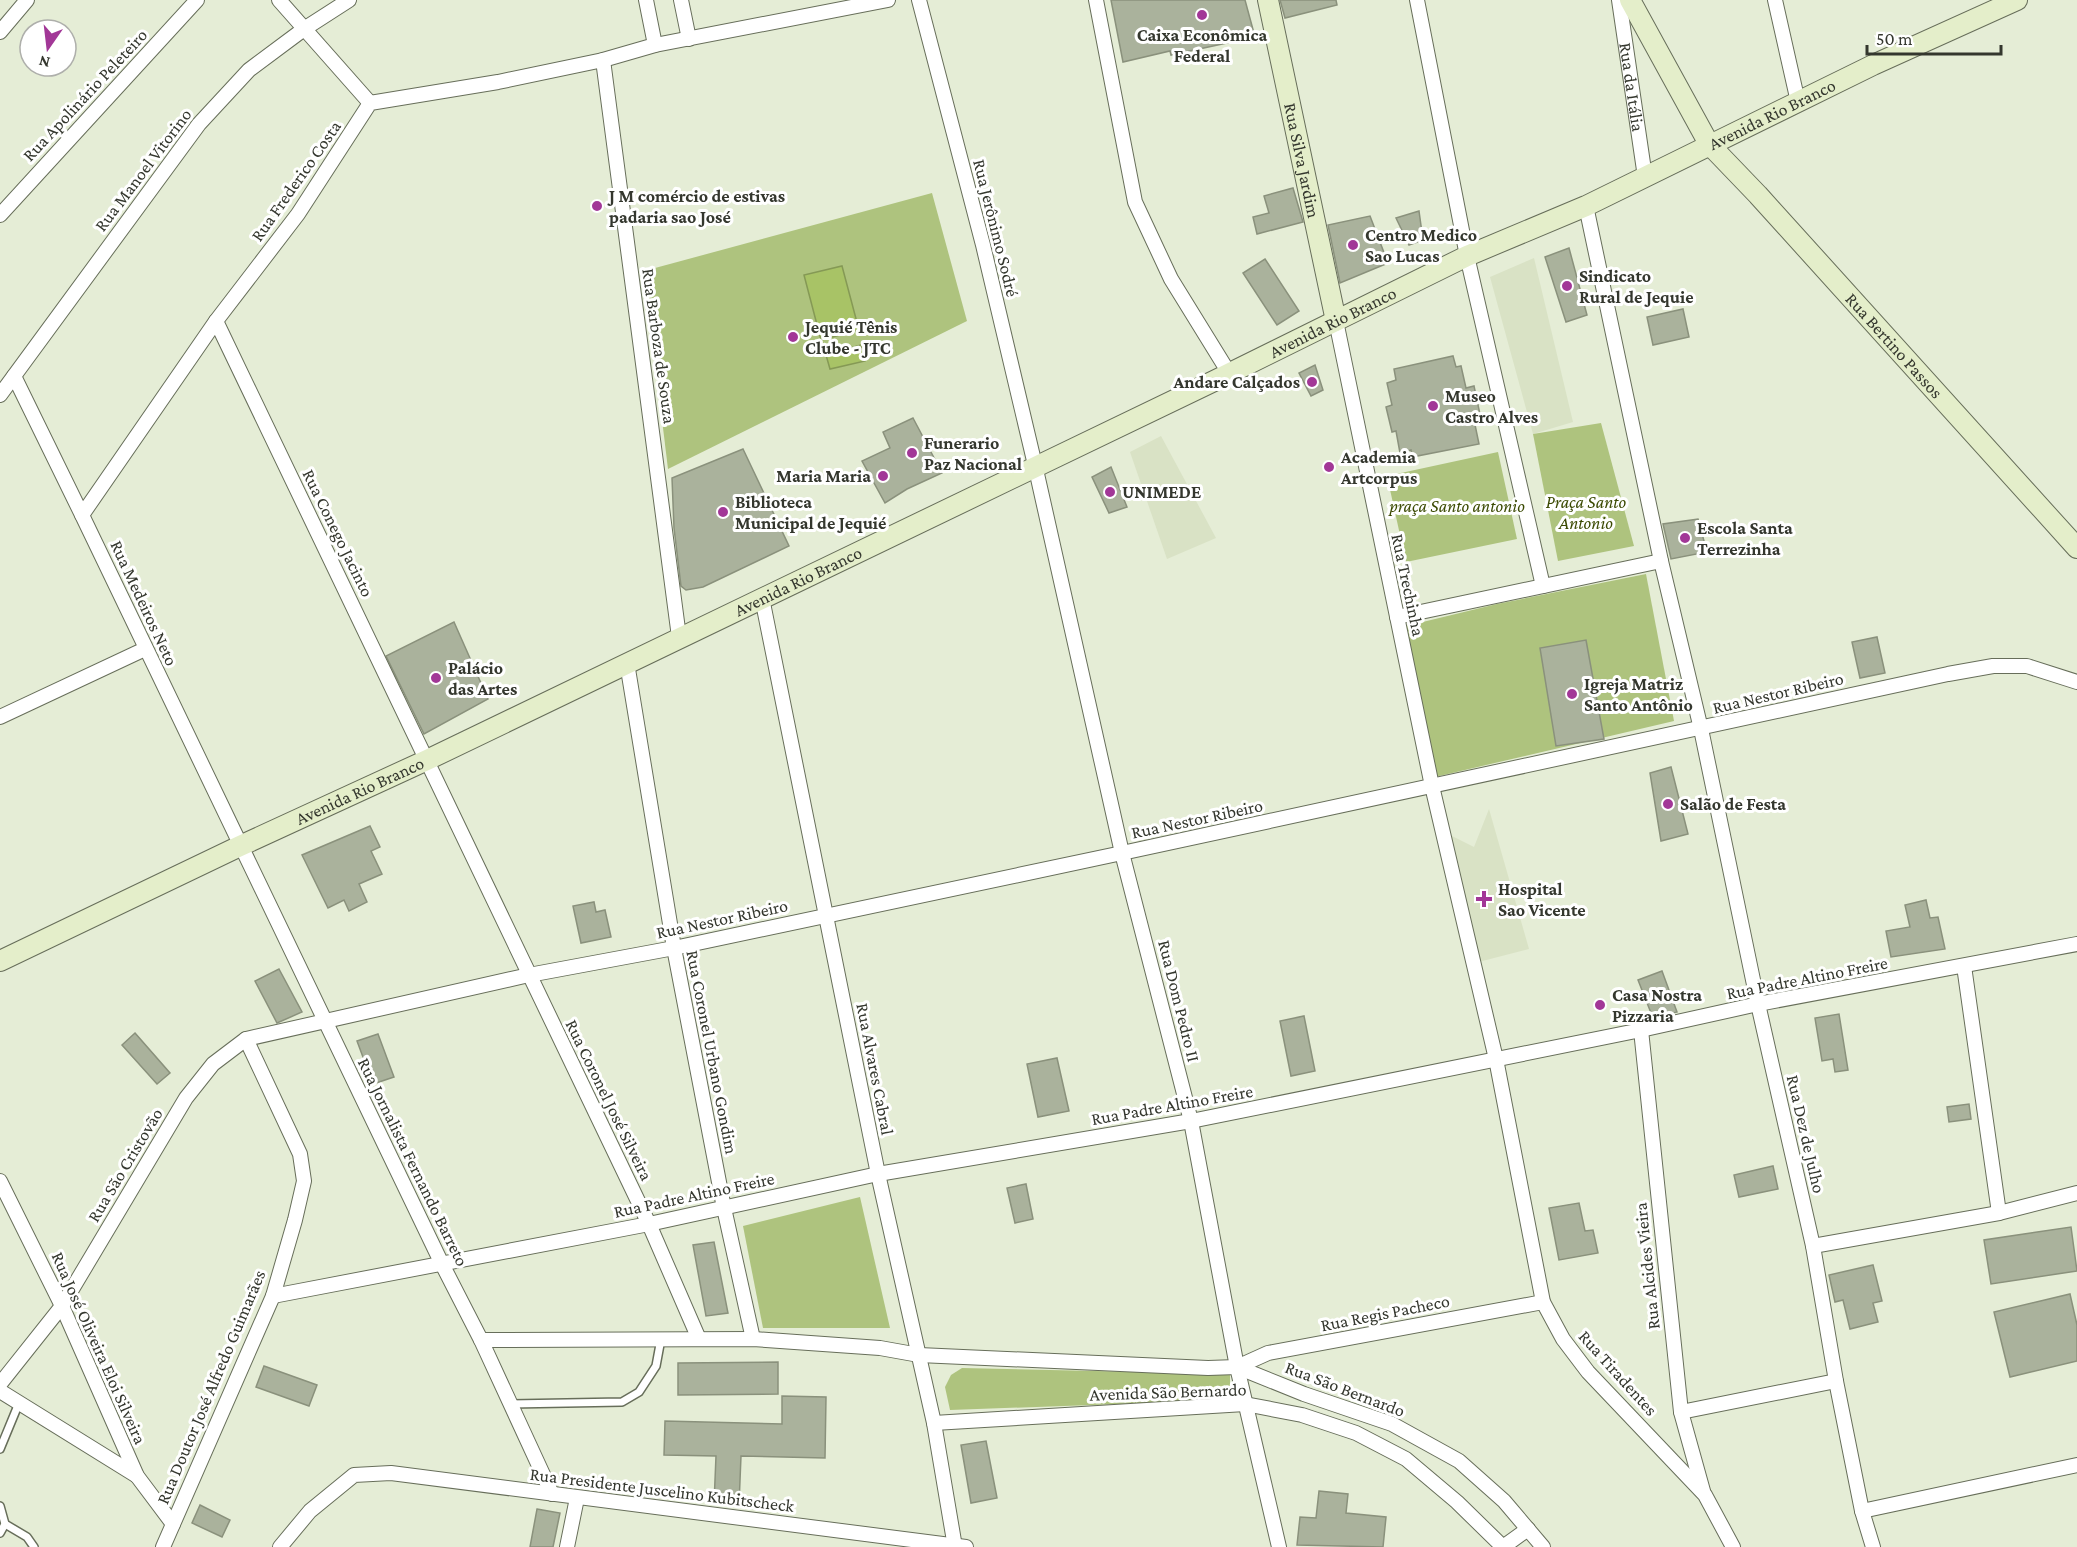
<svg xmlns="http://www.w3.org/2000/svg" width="2077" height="1547" font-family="'Crimson Pro',serif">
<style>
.built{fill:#d9e2c5}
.green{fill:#aec37e}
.water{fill:#a8c366;stroke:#859955;stroke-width:1.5}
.building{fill:#aab29c;stroke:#8a917c;stroke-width:1.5}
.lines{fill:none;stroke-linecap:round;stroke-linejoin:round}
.service-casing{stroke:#676e5a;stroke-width:10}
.minor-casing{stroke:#676e5a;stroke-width:16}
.secondary-casing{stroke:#676e5a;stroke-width:22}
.service{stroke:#fff;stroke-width:7}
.minor{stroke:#fff;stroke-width:14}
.secondary{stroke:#e4eeca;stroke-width:20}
.poi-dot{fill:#a23797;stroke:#fff;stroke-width:2}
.labels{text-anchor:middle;stroke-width:6;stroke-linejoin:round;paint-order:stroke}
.poi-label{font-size:18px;font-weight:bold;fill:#34372e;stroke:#fff;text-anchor:start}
.street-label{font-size:18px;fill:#34372e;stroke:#fff}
.park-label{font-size:18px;font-style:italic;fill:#3b4a02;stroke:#fff}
</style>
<rect width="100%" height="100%" fill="#e5edd6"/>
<g class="built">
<path d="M1534,258L1573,422L1533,434L1490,277Z"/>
<path d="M1161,436L1216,538L1167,559L1130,452Z"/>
<path d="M1489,809L1529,949L1467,965L1442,850V831L1474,847Z"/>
</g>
<g class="green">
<path d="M932,193L967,321L668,469L644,271Z"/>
<path d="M1601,423L1634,546L1558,561L1533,434Z"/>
<path d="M1498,452L1517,539L1406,562L1387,476Z"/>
<path d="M1646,574L1674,721L1435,777L1402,627L1497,604Z"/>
<path d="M860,1197L890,1328H763L743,1226Z"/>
<path d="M962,1368L1230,1374V1400L950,1410L945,1387L951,1375Z"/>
</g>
<g class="water">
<path d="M842,266L859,330L821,340L804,275Z"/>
<path d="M861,345L865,361L830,369L826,355Z"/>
</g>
<g class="building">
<path d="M1111,0H1245L1255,37L1171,55L1170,51L1123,62Z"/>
<path d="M1280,0H1336L1337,5L1285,18Z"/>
<path d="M1293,188L1303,222L1257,234L1253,217L1269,213L1264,196Z"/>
<path d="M1419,211L1423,240L1409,245L1396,218Z"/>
<path d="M1370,216L1388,263L1340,283L1328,225Z"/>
<path d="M1569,248L1587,315L1566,322L1545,257Z"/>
<path d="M1265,259L1299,311L1277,325L1243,273Z"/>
<path d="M1683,309L1689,337L1653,345L1647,317Z"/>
<path d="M1453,356L1456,367L1461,366L1466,388L1474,386L1481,419L1474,420L1479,444L1412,457L1411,450L1400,453L1396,431L1392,432L1386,407L1392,405L1387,383L1396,380L1394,369Z"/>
<path d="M1315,365L1323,390L1311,396L1299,373Z"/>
<path d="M913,418L942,473L907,489L885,503L862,461L890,448L883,432Z"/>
<path d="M743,449L789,546L703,587L686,590L681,586L674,528L672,478Z"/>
<path d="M1111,467L1127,507L1109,513L1092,477Z"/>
<path d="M1698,519L1707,552L1671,559L1663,524Z"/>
<path d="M454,622L488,699L424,734L386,656Z"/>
<path d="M1877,637L1885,673L1860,678L1852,642Z"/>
<path d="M1586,640L1604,739L1556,746L1540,648Z"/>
<path d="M1671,767L1688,834L1661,841L1650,773Z"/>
<path d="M370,826L380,847L371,851L382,874L359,884L367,902L349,911L344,900L328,908L302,855Z"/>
<path d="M1926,900L1930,918L1938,917L1945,949L1891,957L1886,931L1910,927L1905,905Z"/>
<path d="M594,902L596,912L605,910L611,937L581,943L573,906Z"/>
<path d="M279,969L302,1012L277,1023L255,981Z"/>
<path d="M1662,971L1677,1012L1653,1018L1638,980Z"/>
<path d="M1839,1014L1848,1070L1835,1072L1833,1059L1822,1061L1815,1018Z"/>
<path d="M1304,1016L1315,1071L1291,1076L1280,1021Z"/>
<path d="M135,1033L170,1073L157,1084L122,1045Z"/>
<path d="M378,1034L394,1077L373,1084L357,1041Z"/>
<path d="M1057,1058L1069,1111L1038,1117L1027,1064Z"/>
<path d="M1969,1104L1971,1119L1949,1122L1947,1107Z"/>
<path d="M1773,1166L1778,1189L1739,1197L1734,1175Z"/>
<path d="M1026,1184L1033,1219L1015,1223L1007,1188Z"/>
<path d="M1579,1203L1585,1231L1593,1230L1598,1253L1559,1260L1549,1208Z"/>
<path d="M2071,1227L2077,1271L1991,1284L1984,1240Z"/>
<path d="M714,1242L728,1313L706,1316L693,1245Z"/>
<path d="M1873,1265L1882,1301L1873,1303L1878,1322L1850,1329L1843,1300L1835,1302L1829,1275Z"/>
<path d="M2070,1294L2077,1325V1361L2010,1377L1994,1312Z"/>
<path d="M778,1362V1394L678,1395V1363Z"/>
<path d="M264,1366L317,1385L309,1406L256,1387Z"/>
<path d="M782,1396L826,1397L825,1458L741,1456L739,1505L714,1504L716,1456L664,1455L665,1421L782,1424Z"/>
<path d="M986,1441L997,1498L971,1503L961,1445Z"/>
<path d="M1319,1491L1348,1494L1346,1513L1386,1517L1383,1547L1297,1545L1300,1517L1316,1518Z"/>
<path d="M200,1505L230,1520L222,1537L192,1523Z"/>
<path d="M537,1509L560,1513L553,1547H530Z"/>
</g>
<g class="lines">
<defs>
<g id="service">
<path d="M511,1404L622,1402L639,1392L656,1366L661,1339"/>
<path d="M0,1449L19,1403"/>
<path d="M0,1506L5,1524L0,1533"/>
<path d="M5,1524L27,1537L34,1547"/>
</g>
<g id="minor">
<path d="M279,0L370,103"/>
<path d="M646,0L655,45"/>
<path d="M681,0L689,39"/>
<path d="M919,0L983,245L1035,465L1122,853L1191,1121L1237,1367L1279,1547"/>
<path d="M1096,0L1135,202L1171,279L1229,373"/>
<path d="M1417,0L1467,256L1543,586"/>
<path id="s1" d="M1619,0L1645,177"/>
<path d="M1775,0L1798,102"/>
<path d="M0,32L27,0"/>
<path d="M603,60L679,637"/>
<path d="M1586,206L1661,561L1701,729L1758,1004L1813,1246L1836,1381L1862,1511L1873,1547"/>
<path d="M0,215L197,0"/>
<path d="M216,321L649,1224L699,1339"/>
<path d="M1336,321L1432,786L1496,1059L1543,1302L1563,1339L1588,1372L1705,1495L1733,1547"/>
<path d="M14,376L82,515L441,1262L481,1340L552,1494"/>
<path d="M0,395L199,124L249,70L304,29L349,0"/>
<path d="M82,515L216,321L298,214L370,103L498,82L603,60L655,45L888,0"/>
<path d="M762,598L878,1174L934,1423L955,1547"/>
<path d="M1397,617L1661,561"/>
<path d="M627,663L674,948L724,1208L753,1339"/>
<path d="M0,717L145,649"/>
<path d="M1964,966L1999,1213"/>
<path d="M1641,1030L1681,1412L1703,1491"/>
<path d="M0,1181L62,1306L137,1476L173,1524"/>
<path d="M1813,1246L1999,1213L2077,1193"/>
<path d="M273,1296L649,1224L878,1174L1191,1121L1641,1030L1758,1004L2077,944"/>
<path d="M481,1340L753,1339L880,1348L919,1355L1208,1368L1237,1367L1268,1353L1543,1302"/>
<path d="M1237,1367L1304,1394L1392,1424L1459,1461L1504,1501L1543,1547"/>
<path d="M0,1384L62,1306L186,1098L213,1064L246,1039L529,975L674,948L1122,853L1948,674L1993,666H2027L2077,682"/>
<path d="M0,1391L137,1476"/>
<path d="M1681,1412L1836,1381"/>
<path d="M934,1423L1245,1404L1302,1415L1356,1433L1406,1459L1457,1502L1503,1547"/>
<path d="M1862,1511L2077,1465"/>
<path d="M163,1547L273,1296L295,1220L304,1181L300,1154L246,1039"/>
<path d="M280,1547L310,1511L354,1475L391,1473L966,1547"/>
<path d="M567,1547L577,1498"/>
<path d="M1503,1547L1528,1529"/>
</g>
<g id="secondary">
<path id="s2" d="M1268,0L1336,321"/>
<path id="s3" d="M1630,0L1709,144L1758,195L2077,548"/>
<path id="s4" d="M0,961L240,846L427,760L1214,381L1467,256L1586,206L1873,65L2017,0"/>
</g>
</defs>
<use href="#service" class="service-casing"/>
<use href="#minor" class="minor-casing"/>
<use href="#secondary" class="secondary-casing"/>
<use href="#service" class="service"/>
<use href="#minor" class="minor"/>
<use href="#secondary" class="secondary"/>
</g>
<g class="poi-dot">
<circle cx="1202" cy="15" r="6"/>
<circle cx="597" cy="206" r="6"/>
<circle cx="1353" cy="245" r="6"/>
<circle cx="1567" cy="286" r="6"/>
<circle cx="793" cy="337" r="6"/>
<circle cx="1312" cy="382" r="6"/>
<circle cx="1433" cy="406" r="6"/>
<circle cx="912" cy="453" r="6"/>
<circle cx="1329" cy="467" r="6"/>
<circle cx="883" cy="476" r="6"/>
<circle cx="1110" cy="492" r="6"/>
<circle cx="723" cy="512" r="6"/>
<circle cx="1685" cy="538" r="6"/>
<circle cx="436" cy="678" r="6"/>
<circle cx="1572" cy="694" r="6"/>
<circle cx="1668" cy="804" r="6"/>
<path d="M1481 890h6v6h6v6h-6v6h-6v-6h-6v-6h6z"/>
<circle cx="1600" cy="1005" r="6"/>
</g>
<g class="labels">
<g class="poi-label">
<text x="1202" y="41" text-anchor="middle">Caixa Econômica<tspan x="1202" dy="21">Federal</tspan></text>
<text x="609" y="202">J M comércio de estivas<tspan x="609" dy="21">padaria sao José</tspan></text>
<text x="1365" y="241">Centro Medico<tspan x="1365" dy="21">Sao Lucas</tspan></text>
<text x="1579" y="282">Sindicato<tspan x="1579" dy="21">Rural de Jequie</tspan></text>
<text x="805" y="333">Jequié Tênis<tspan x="805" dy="21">Clube - JTC</tspan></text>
<text x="1300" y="388" text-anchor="end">Andare Calçados</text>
<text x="1445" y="402">Museo<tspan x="1445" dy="21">Castro Alves</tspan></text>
<text x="924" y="449">Funerario<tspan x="924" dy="21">Paz Nacional</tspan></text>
<text x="1341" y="463">Academia<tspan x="1341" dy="21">Artcorpus</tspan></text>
<text x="871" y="482" text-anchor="end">Maria Maria</text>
<text x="1122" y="498">UNIMEDE</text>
<text x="735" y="508">Biblioteca<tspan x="735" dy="21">Municipal de Jequié</tspan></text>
<text x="1697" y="534">Escola Santa<tspan x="1697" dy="21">Terrezinha</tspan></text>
<text x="448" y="674">Palácio<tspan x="448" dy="21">das Artes</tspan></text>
<text x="1584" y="690">Igreja Matriz<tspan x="1584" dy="21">Santo Antônio</tspan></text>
<text x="1680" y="810">Salão de Festa</text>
<text x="1498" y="895">Hospital<tspan x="1498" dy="21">Sao Vicente</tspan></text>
<text x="1612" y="1001">Casa Nostra<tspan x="1612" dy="21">Pizzaria</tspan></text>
</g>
<g class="street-label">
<text dy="6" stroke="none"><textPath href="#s1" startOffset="88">Rua da Itália</textPath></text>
<text transform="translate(85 95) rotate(-47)" y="6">Rua Apolinário Peleteiro</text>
<text dy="6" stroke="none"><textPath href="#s4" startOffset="1964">Avenida Rio Branco</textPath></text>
<text dy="6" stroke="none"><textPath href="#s2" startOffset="164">Rua Silva Jardim</textPath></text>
<text transform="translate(143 170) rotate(-53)" y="6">Rua Manoel Vitorino</text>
<text transform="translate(296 181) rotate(-55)" y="6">Rua Frederico Costa</text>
<text transform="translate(996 228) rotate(76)" y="6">Rua Jerônimo Sodré</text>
<text dy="6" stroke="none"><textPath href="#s4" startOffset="1478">Avenida Rio Branco</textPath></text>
<text dy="6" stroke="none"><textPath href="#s3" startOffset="438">Rua Bertino Passos</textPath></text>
<text transform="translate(659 346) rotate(82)" y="6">Rua Barboza de Souza</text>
<text transform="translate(338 533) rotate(64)" y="6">Rua Conego Jacinto</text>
<text dy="6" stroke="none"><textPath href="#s4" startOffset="884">Avenida Rio Branco</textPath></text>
<text transform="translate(1408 585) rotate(78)" y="6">Rua Trechinha</text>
<text transform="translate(144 603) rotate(65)" y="6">Rua Medeiros Neto</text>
<text transform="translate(1778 693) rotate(-13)" y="6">Rua Nestor Ribeiro</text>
<text dy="6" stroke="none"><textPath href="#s4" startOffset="398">Avenida Rio Branco</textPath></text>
<text transform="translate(1197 819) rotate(-12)" y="6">Rua Nestor Ribeiro</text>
<text transform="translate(722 919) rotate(-12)" y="6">Rua Nestor Ribeiro</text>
<text transform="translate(1807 978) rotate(-11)" y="6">Rua Padre Altino Freire</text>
<text transform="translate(1179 1001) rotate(76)" y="6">Rua Dom Pedro II</text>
<text transform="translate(712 1052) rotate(79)" y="6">Rua Coronel Urbano Gondim</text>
<text transform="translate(875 1069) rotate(79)" y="6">Rua Alvares Cabral</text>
<text transform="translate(609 1100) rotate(64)" y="6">Rua Coronel José Silveira</text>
<text transform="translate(1172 1105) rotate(-10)" y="6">Rua Padre Altino Freire</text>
<text transform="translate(1806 1134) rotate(77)" y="6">Rua Dez de Julho</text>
<text transform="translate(413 1162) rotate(64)" y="6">Rua Jornalista Fernando Barreto</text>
<text transform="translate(125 1165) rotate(-59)" y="6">Rua São Cristovão</text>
<text transform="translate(694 1195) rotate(-12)" y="6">Rua Padre Altino Freire</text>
<text transform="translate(1647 1266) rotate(-96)" y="6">Rua Alcides Vieira</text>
<text transform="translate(1385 1313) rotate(-11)" y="6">Rua Regis Pacheco</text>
<text transform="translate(99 1348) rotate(66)" y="6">Rua José Oliveira Eloi Silveira</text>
<text transform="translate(1618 1373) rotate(48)" y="6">Rua Tiradentes</text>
<text transform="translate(211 1387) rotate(-67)" y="6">Rua Doutor José Alfredo Guimarães</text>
<text transform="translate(1345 1389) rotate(21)" y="6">Rua São Bernardo</text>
<text transform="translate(1168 1392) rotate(-2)" y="6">Avenida São Bernardo</text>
<text transform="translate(662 1490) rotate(7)" y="6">Rua Presidente Juscelino Kubitscheck</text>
</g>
<g class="park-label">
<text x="1586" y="508">Praça Santo<tspan x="1586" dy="21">Antonio</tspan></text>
<text x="1457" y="512">praça Santo antonio</text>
</g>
</g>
<g transform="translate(48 48) rotate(194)"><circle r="28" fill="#ffffff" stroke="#aeafab" stroke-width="1.5"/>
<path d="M0-4.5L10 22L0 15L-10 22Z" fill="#a23797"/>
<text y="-9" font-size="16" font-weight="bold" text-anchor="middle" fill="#34372e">N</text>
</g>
<path d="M1867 45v9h134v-9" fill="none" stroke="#34372e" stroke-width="3"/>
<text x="1876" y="45" font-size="18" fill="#34372e" stroke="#ffffff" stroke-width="4.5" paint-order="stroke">50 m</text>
</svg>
